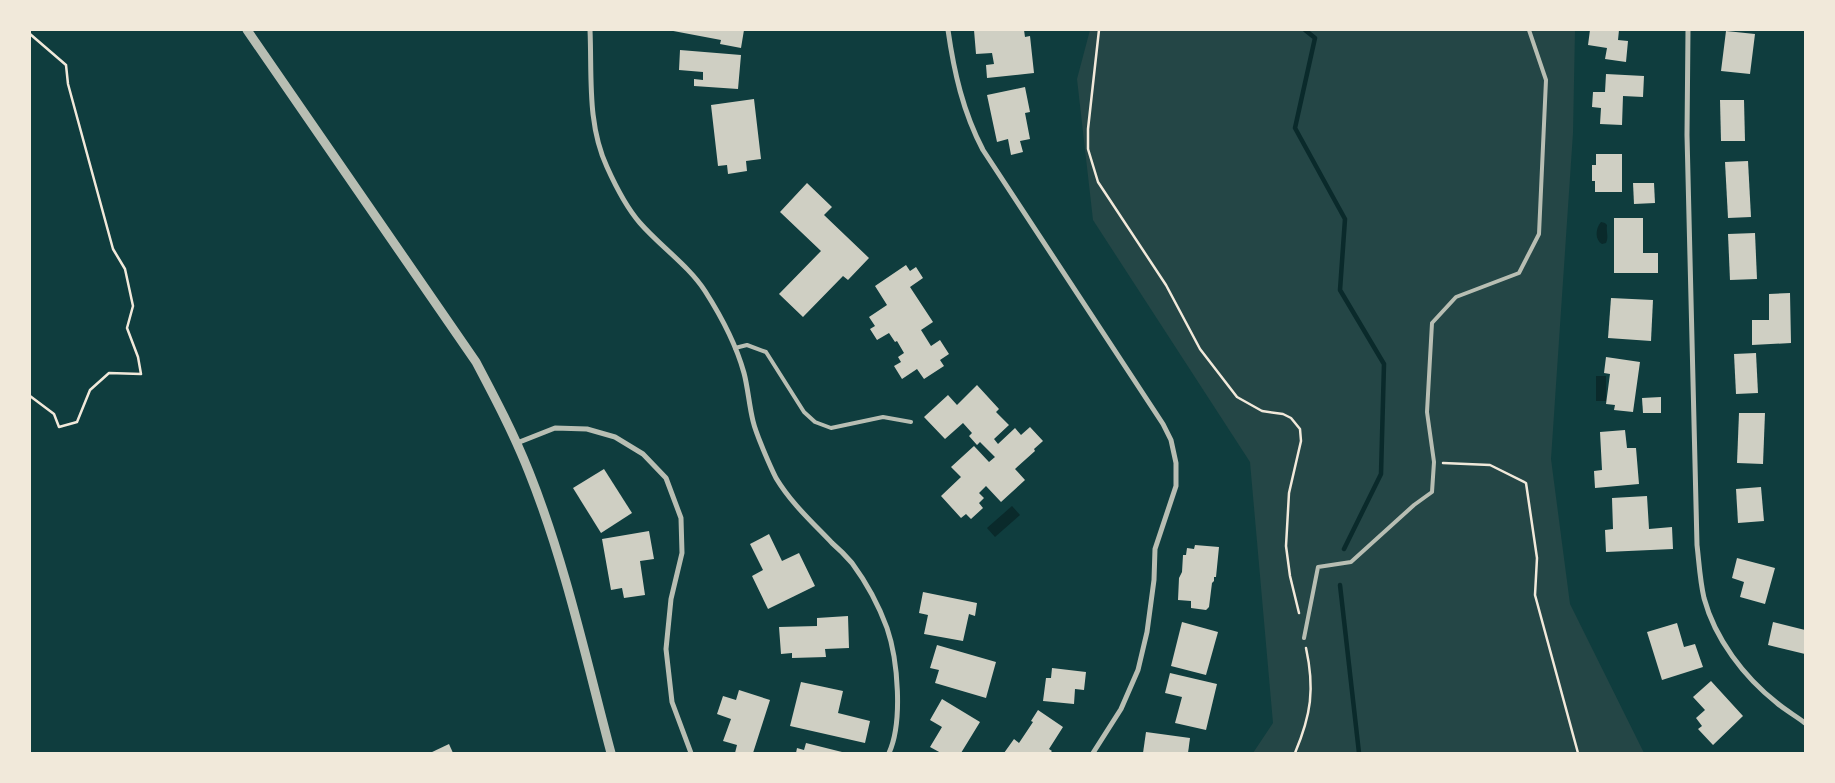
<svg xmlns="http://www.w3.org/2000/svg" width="1835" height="783" font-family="Ubuntu,sans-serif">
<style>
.green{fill:#244646}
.water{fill:#0a2a2b}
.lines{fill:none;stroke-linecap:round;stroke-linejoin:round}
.stream{stroke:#0a2a2b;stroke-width:4.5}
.building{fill:#cfcfc3}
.path{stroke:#f1e9da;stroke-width:2.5}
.service{stroke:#b8beb3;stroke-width:4}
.minor{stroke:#b8beb3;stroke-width:5}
.tertiary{stroke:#b8beb3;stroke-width:9}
</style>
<rect width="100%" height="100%" fill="#0f3d3e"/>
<path class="green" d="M1090,30H1575L1573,133L1551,459L1570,604L1644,753H1253L1273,723L1250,462L1093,220L1077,79Z"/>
<g class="water">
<path d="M1601,222L1605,223L1607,225C1606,232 1609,237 1606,243L1602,244C1595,240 1595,229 1601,222Z"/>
<rect x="1596" y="376" width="10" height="25"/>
<path d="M1012,506L1020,515L995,537L987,528Z"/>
</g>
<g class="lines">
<g class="stream">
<path d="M1305,30L1315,38L1295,128L1345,219L1340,290L1384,364L1381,474L1344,549"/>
<path d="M1340,585L1359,753"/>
</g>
</g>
<g class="building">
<path d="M668,30H744L741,48L720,44L721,40Z"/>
<path d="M974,30H1024L1025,37L1030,36L1034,73L987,78L986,65L994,64L992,53L976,54Z"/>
<path d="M1590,30H1619L1618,40L1628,41L1626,62L1605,59L1607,48L1588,45Z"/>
<path d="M1726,31L1755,34L1750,74L1721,71Z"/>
<path d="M680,50L741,55L738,89L694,86V79L703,80V72L679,70Z"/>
<path d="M1606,74L1644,76L1643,97L1623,96L1622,125L1600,124L1601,108L1592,107L1593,92H1605Z"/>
<path d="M1025,87L1030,112L1025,113L1030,139L1020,141L1023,152L1011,155L1008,139L997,142L987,95Z"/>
<path d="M754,99L761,159L746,161L747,171L728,174L727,165L718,166L711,105Z"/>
<path d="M1720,100H1744L1745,141H1721Z"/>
<path d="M1596,154H1622V192H1595V181H1592V165H1596Z"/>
<path d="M1748,161L1751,217L1728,218L1725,162Z"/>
<path d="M807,183L832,207L824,215L869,258L848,280L843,276L803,317L779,294L821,251L780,212Z"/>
<path d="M1633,183H1654L1655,203L1634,204Z"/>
<path d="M1614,218H1643V253H1658V273H1614Z"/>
<path d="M1755,233L1757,279L1730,280L1728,234Z"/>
<path d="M906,265L910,271L916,267L923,278L910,287L933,322L921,330L931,346L940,340L949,354L940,360L944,366L924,379L917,369L902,379L894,366L901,362L898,357L904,353L897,341L895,342L889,333L877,340L870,329L875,326L869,317L887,305L875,286Z"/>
<path d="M1790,293L1791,343L1752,345V320H1769V294Z"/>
<path d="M1611,298L1653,300L1651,341L1608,338Z"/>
<path d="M1756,353L1758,393L1736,394L1734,354Z"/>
<path d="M1606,357L1640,362L1633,412L1614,410L1615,405L1606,404L1610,374L1604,373Z"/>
<path d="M977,385L999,409L996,412L1009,425L994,439L998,444L1015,428L1021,435L1030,427L1043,441L1034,449L1035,451L1015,469L1025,480L1001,502L986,486L979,493L984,498L979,503L983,508L971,519L966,514L961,518L941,496L961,477L951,467L974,446L989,462L995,457L980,442L977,445L969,436L972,433L963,423L945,439L924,417L948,395L957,405Z"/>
<path d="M1661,397V413H1643L1642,398Z"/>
<path d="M1739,413H1765L1763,464L1737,463Z"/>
<path d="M1625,430L1627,448H1636L1639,484L1595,488L1594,471L1602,470L1600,432Z"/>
<path d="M604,469L632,513L601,533L573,488Z"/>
<path d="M1761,487L1764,521L1738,523L1736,489Z"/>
<path d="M1647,496L1649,529L1672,527L1673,549L1606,552L1605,530L1613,529L1612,498Z"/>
<path d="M649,531L654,559L640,561L645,595L624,598L622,588L611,590L602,539Z"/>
<path d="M769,534L782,561L799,553L815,586L768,609L752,576L763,570L750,544Z"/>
<path d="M1195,545L1219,547L1216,577H1214V581L1212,583L1209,607L1206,610L1191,608V601L1178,600L1179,578L1182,572L1183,555H1186L1187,548L1194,549Z"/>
<path d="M1737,558L1775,568L1765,604L1740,597L1744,582L1732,578Z"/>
<path d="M923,592L977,603L975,616L969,614L963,641L924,634L928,615L919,613Z"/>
<path d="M848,616L849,648L825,649L826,657L792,658V653L781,654L779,627L817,626V618Z"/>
<path d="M1182,622L1218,632L1206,675L1171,666Z"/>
<path d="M1773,622L1805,630V654L1768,645Z"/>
<path d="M1677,623L1684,647L1695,644L1703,667L1662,680L1647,632Z"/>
<path d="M937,645L996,662L986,698L935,683L939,670L930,668Z"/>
<path d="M1052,668L1086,672L1084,690L1075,689L1074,704L1043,701L1046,678H1051Z"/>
<path d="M1170,673L1217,684L1206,730L1175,723L1182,697L1165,693Z"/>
<path d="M1711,681L1743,716L1713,745L1698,729L1702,726L1696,718L1705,710L1693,697Z"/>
<path d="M801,682L843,691L838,713L870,721L865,743L790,726Z"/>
<path d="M739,690L770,700L753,753H735L737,745L723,741L731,719L717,714L723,696L736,700Z"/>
<path d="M942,699L980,722L961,753H941L930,747L942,727L930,720Z"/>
<path d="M1038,710L1063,727L1049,749L1052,751L1050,753H1004L1014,739L1019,743L1033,722L1031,721Z"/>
<path d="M1146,732L1190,738L1188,753H1143Z"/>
<path d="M806,743L842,752V753H796L797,748L804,750Z"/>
<path d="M449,744L453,753H430Z"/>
</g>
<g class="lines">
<g class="path">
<path d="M1099,30L1088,129V149L1098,182L1166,285L1200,349L1237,397L1262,411L1283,414L1291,418L1300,429L1301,441L1289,493L1286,546L1290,576L1299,613"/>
<path d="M30,34L66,65L68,84L113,249L125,269L133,306L127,328L138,357L141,374L109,373L90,390L77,422L59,427L54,414L30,396"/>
<path d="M1443,463L1490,465L1526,483L1537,558L1535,595L1578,753"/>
<path d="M1295,753C1311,715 1315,689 1306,648"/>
</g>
<g class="service">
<path d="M735,348L747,345L766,352L804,412L815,422L831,428L883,417L911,422"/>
<path d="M1304,638L1318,567L1351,562L1414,505L1432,492L1434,462L1427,412L1432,323L1456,297L1519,273L1539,234L1546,80L1529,30"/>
</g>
<g class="minor">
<path d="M590,30C592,76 587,124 607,167C616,187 626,207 640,223C660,246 689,266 705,291C721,316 736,344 744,373C748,388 749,405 753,421C756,434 770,466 776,478C791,503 812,522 832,543C839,549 846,556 852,563C866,582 879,606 887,628C898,660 903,722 889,753"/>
<path d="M948,30C954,72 963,112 983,150L1163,424L1171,440L1176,463V486L1155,549L1154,580L1147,632L1138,670L1121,709L1093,753"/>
<path d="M1688,30L1687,135L1697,545C1699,562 1700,581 1704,598C1715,639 1744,677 1777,703C1785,710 1796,716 1805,723"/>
<path d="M517,443L555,428L587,429L615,437L643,454L666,478L681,518L682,553L671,599L666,649L672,702L691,753"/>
</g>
<path class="tertiary" d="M247,30L476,362C495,398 514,434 529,472C565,562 586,659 611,753"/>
</g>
<rect width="1835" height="783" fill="none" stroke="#f1e9da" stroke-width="62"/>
</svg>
